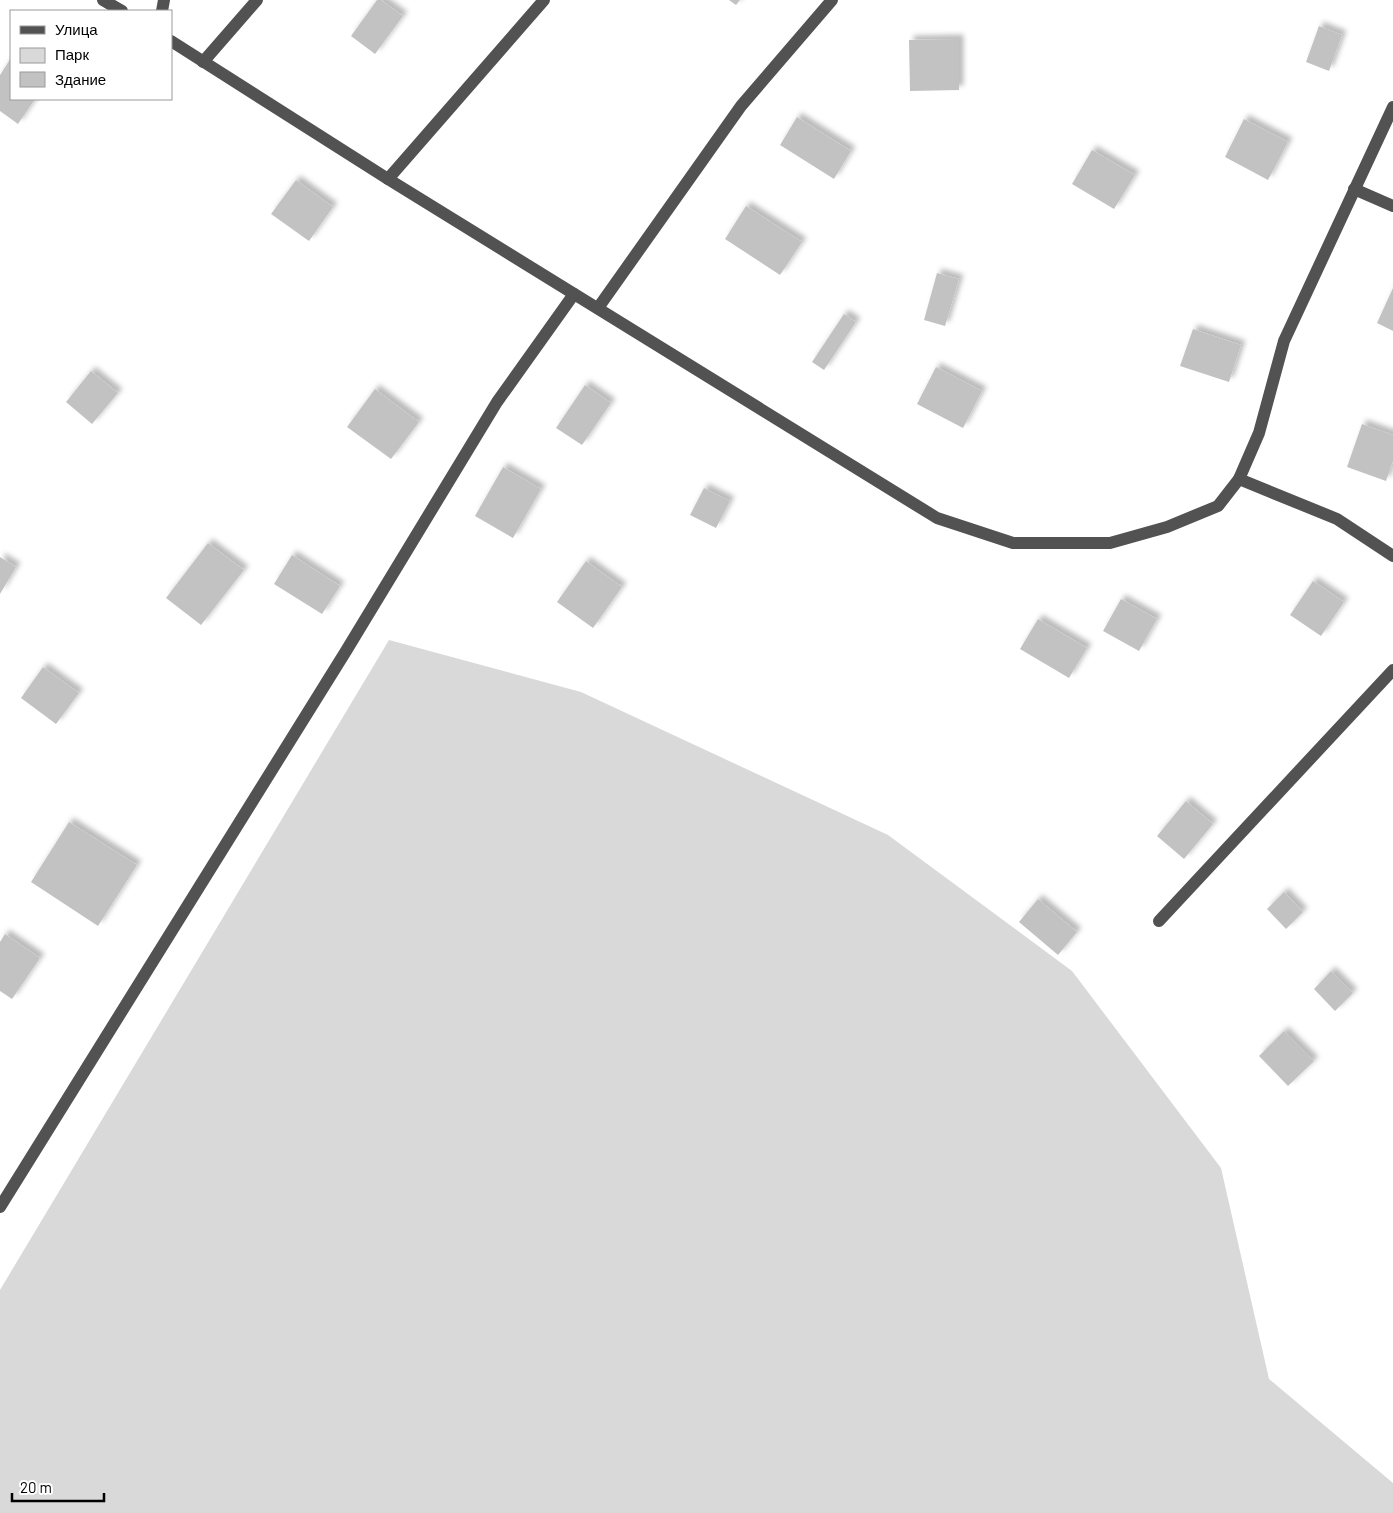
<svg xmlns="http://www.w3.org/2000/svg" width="1393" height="1513" font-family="Barlow,sans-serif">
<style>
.green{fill:#d9d9d9}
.building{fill:#c2c2c2;filter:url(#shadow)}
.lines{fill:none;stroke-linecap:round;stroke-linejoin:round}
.minor{stroke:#525252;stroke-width:12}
</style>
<defs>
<filter id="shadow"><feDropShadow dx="4.5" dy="-4.5" stdDeviation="2.5" flood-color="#0004"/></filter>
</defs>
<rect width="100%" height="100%" fill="#fff"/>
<path class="green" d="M389,640L581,692L888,835L1072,971L1221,1168L1269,1379L1393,1483V1513H0V1290Z"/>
<g class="building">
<path d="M377,0H381L403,16L375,54L351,36Z"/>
<path d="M729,0H740L736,5Z"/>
<path d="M1319,26L1342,35L1329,71L1306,62Z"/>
<path d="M959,39V90L910,91L909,40Z"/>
<path d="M11,58V99H35L18,124L0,111V75Z"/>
<path d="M797,117L851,151L834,179L780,145Z"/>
<path d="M1244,119L1288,142L1268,180L1225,157Z"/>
<path d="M1092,150L1135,175L1114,209L1072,184Z"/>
<path d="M296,180L333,207L309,241L271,214Z"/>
<path d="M746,206L802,242L780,275L725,239Z"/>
<path d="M937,273L959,279L945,326L924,320Z"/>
<path d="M1393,288V331L1377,323Z"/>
<path d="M844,314L856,322L824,370L812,362Z"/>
<path d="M1193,329L1241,345L1229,382L1180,366Z"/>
<path d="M936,367L982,391L963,428L917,404Z"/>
<path d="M91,371L118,393L92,424L66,402Z"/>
<path d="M585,385L611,403L582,445L556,428Z"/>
<path d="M375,389L419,422L391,459L347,427Z"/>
<path d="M1362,424L1393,435V461L1386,481L1347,467Z"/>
<path d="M503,467L541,489L513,538L475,516Z"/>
<path d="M704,488L730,501L716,528L690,515Z"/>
<path d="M208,543L244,570L201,625L166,598Z"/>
<path d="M292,555L340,586L322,614L274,584Z"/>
<path d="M0,557L16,567L0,594Z"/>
<path d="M586,561L622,587L593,628L557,602Z"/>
<path d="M1313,581L1344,602L1321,636L1290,615Z"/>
<path d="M1121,599L1157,619L1139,651L1103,631Z"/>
<path d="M1038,619L1087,648L1069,678L1020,649Z"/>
<path d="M43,667L79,693L56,724L21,698Z"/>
<path d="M1186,801L1213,824L1184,859L1157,836Z"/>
<path d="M69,822L137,865L98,926L31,882Z"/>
<path d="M1284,892L1303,912L1286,929L1267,909Z"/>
<path d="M1038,899L1077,932L1058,955L1019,922Z"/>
<path d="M5,934L40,958L12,999L0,991V942Z"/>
<path d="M1331,971L1353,993L1335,1011L1314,989Z"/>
<path d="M1284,1031L1314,1061L1288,1086L1259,1056Z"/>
</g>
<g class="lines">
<g class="minor">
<path d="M103,0L122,11"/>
<path d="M162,11L164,0"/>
<path d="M171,41L388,179L937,518L1013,543H1110L1167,527L1218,506L1239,479L1259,433L1284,341L1393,107"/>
<path d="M203,62L257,0"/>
<path d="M388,179L544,0"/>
<path d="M1354,189L1393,206"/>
<path d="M598,308L741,106L832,0"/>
<path d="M1239,479L1337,519L1393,556"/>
<path d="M1159,921L1393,670"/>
<path d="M0,1207L346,651L497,402L574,294"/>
</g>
</g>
<rect x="10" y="10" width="162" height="90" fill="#ffffff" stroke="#999999"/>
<rect x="20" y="26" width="25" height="8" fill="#525252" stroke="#999999"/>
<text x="55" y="35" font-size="15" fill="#000000">Улица</text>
<rect x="20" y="48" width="25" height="15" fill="#d9d9d9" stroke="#999999"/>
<text x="55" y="60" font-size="15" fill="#000000">Парк</text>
<rect x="20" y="72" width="25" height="15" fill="#c2c2c2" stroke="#999999"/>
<text x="55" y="85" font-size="15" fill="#000000">Здание</text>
<path d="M12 1493v8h92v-8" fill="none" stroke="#000000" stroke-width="2.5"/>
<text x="20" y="1493" font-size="15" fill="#000000" stroke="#ffffff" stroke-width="4" paint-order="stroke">20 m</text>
</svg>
